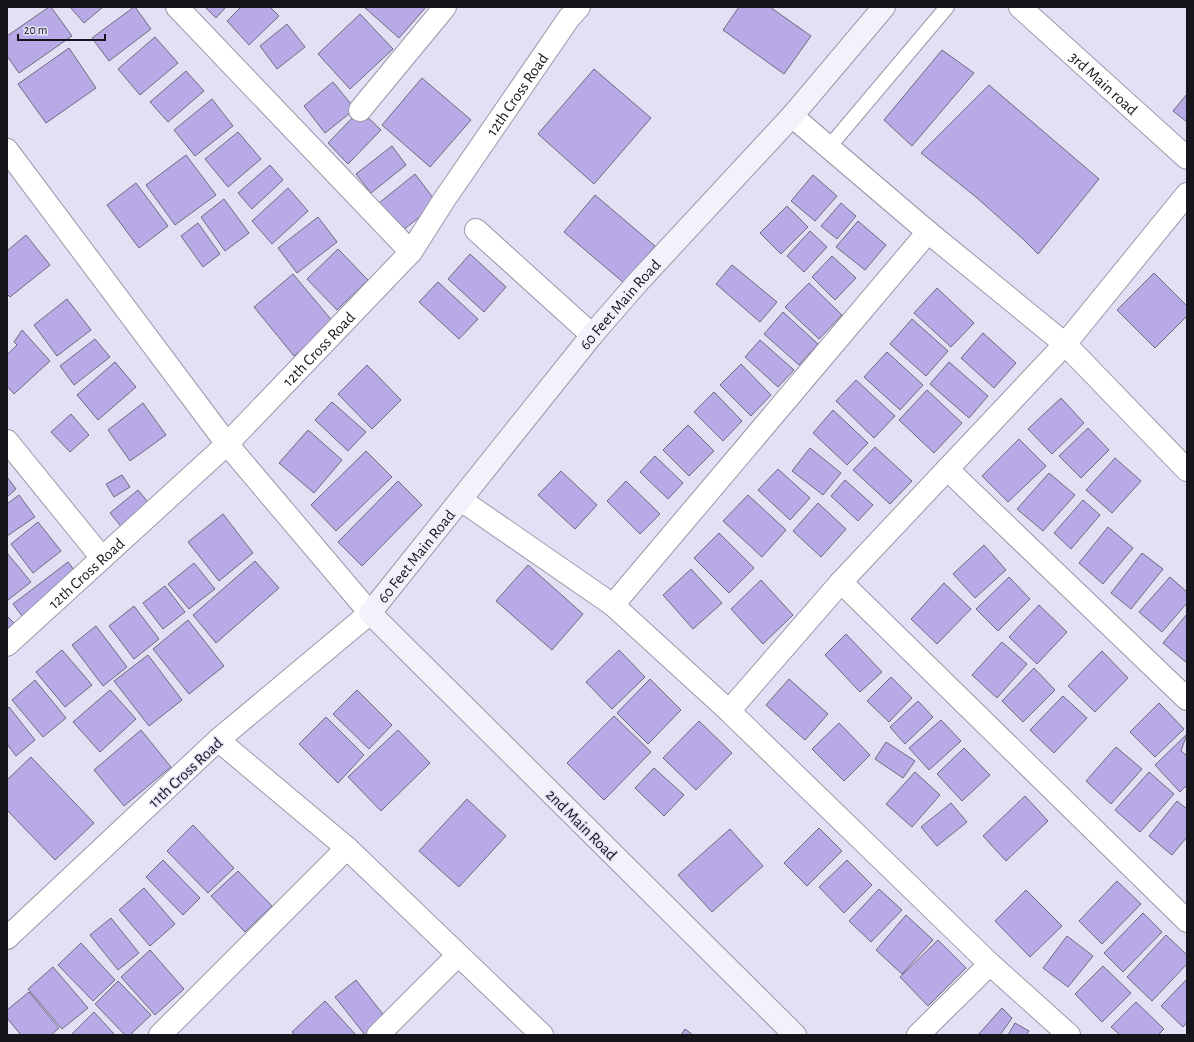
<svg xmlns="http://www.w3.org/2000/svg" width="1194" height="1042" font-family="'Alegreya Sans',sans-serif">
<style>
.building{fill:#b7aae7;stroke:#6e6b7d}
.lines{fill:none;stroke-linecap:round;stroke-linejoin:round}
.lane-casing{stroke:#9b97ab;stroke-width:16}
.street-casing{stroke:#9b97ab;stroke-width:24}
.secondary-casing{stroke:#9b97ab;stroke-width:24}
.lane{stroke:#fff;stroke-width:14}
.street{stroke:#fff;stroke-width:22}
.secondary{stroke:#f3f2fb;stroke-width:22}
.labels{text-anchor:middle;stroke-width:3;stroke-linejoin:round;paint-order:stroke}
.street-label{font-size:16px;fill:#16151c;stroke:#e3e0f5}
</style>
<rect width="100%" height="100%" fill="#e3e0f5"/>
<g class="building">
<path d="M49,7H51L72,36L19,73L7,56V36Z"/>
<path d="M70,7H103L84,23Z"/>
<path d="M134,7H135L151,29L109,61L92,38Z"/>
<path d="M205,7H226L216,18Z"/>
<path d="M241,7H270L279,16L249,45L227,21Z"/>
<path d="M364,7H426L399,38Z"/>
<path d="M739,7H770L811,36L784,74L723,30Z"/>
<path d="M360,14L393,49L350,89L318,54Z"/>
<path d="M287,24L305,47L277,69L260,46Z"/>
<path d="M155,37L178,63L140,95L118,69Z"/>
<path d="M69,48L96,88L46,123L18,84Z"/>
<path d="M942,50L974,73L912,146L884,120Z"/>
<path d="M594,69L651,118L594,184L538,134Z"/>
<path d="M186,71L204,91L168,122L150,102Z"/>
<path d="M422,78L471,120L430,167L382,125Z"/>
<path d="M333,82L355,109L325,133L304,106Z"/>
<path d="M989,85L1099,179L1038,254L1023,239L976,197L921,153Z"/>
<path d="M1187,94V122L1173,111Z"/>
<path d="M212,99L233,126L195,156L174,130Z"/>
<path d="M360,110L381,130L348,164L328,143Z"/>
<path d="M238,132L261,159L228,187L205,159Z"/>
<path d="M392,146L406,165L371,193L356,174Z"/>
<path d="M186,155L216,195L175,225L146,185Z"/>
<path d="M270,165L283,180L252,209L238,193Z"/>
<path d="M415,174L437,203L402,231L379,203Z"/>
<path d="M813,175L837,196L815,221L791,201Z"/>
<path d="M136,183L168,226L139,248L107,205Z"/>
<path d="M288,188L308,211L272,244L252,221Z"/>
<path d="M595,195L655,246L624,283L564,232Z"/>
<path d="M224,199L249,233L225,251L201,217Z"/>
<path d="M841,203L856,216L837,239L821,226Z"/>
<path d="M787,206L808,227L781,254L760,233Z"/>
<path d="M318,217L337,242L297,273L278,248Z"/>
<path d="M858,221L886,245L865,270L836,247Z"/>
<path d="M198,223L220,254L203,267L181,236Z"/>
<path d="M810,231L827,247L804,272L787,256Z"/>
<path d="M26,235L50,265L10,297L7,294V251Z"/>
<path d="M338,249L368,280L337,310L307,279Z"/>
<path d="M470,254L506,287L484,312L448,279Z"/>
<path d="M832,256L856,278L835,300L812,277Z"/>
<path d="M732,265L777,302L760,322L716,284Z"/>
<path d="M1154,273L1187,306V316L1155,348L1117,310Z"/>
<path d="M293,274L334,323L294,356L254,307Z"/>
<path d="M438,282L478,319L459,339L419,302Z"/>
<path d="M809,283L842,315L819,339L785,307Z"/>
<path d="M937,288L974,323L951,347L914,313Z"/>
<path d="M67,299L91,330L57,356L34,325Z"/>
<path d="M783,312L818,344L799,365L764,334Z"/>
<path d="M912,319L948,351L926,376L890,344Z"/>
<path d="M22,330L50,361L14,394L7,386V355L17,345L14,342Z"/>
<path d="M983,333L1016,363L994,388L961,358Z"/>
<path d="M95,339L110,357L74,385L60,366Z"/>
<path d="M760,340L794,370L778,387L745,357Z"/>
<path d="M887,352L923,385L900,410L864,377Z"/>
<path d="M115,362L136,387L98,420L77,395Z"/>
<path d="M949,362L988,396L969,418L930,384Z"/>
<path d="M741,364L771,395L751,416L720,385Z"/>
<path d="M367,365L401,400L372,429L338,394Z"/>
<path d="M856,380L895,416L874,438L836,401Z"/>
<path d="M927,390L962,423L934,453L899,420Z"/>
<path d="M714,392L742,421L723,441L694,412Z"/>
<path d="M1061,398L1084,423L1052,454L1028,429Z"/>
<path d="M332,402L366,432L348,451L315,420Z"/>
<path d="M143,403L166,435L130,461L108,430Z"/>
<path d="M833,410L868,443L847,465L813,433Z"/>
<path d="M71,414L89,435L70,452L51,432Z"/>
<path d="M688,425L714,451L689,476L663,450Z"/>
<path d="M1088,428L1109,450L1081,478L1059,456Z"/>
<path d="M308,430L342,460L314,493L279,463Z"/>
<path d="M1019,439L1046,466L1008,502L982,476Z"/>
<path d="M875,447L912,481L890,504L853,470Z"/>
<path d="M810,448L841,473L823,495L792,471Z"/>
<path d="M366,451L392,477L336,531L311,505Z"/>
<path d="M655,456L683,483L668,499L640,472Z"/>
<path d="M1115,458L1141,481L1112,513L1086,490Z"/>
<path d="M778,469L810,498L790,520L758,490Z"/>
<path d="M561,471L597,505L575,529L538,495Z"/>
<path d="M1049,473L1075,495L1043,531L1017,509Z"/>
<path d="M122,475L130,487L114,497L106,484Z"/>
<path d="M7,477L16,489L7,497Z"/>
<path d="M845,480L873,505L858,521L831,496Z"/>
<path d="M398,481L422,505L362,566L338,542Z"/>
<path d="M626,481L660,514L640,534L607,501Z"/>
<path d="M138,490L152,507L124,530L110,513Z"/>
<path d="M19,495L35,517L7,536V504Z"/>
<path d="M748,495L786,530L762,557L723,521Z"/>
<path d="M1083,500L1100,515L1071,549L1054,533Z"/>
<path d="M818,503L846,529L821,557L793,531Z"/>
<path d="M223,514L253,553L219,581L188,542Z"/>
<path d="M38,522L61,551L33,573L11,544Z"/>
<path d="M1108,527L1133,548L1103,584L1079,563Z"/>
<path d="M719,533L754,568L729,593L694,558Z"/>
<path d="M984,545L1006,570L975,598L953,574Z"/>
<path d="M7,553L31,582L8,600L7,599Z"/>
<path d="M1142,553L1163,569L1131,609L1111,593Z"/>
<path d="M255,561L279,588L216,643L193,615Z"/>
<path d="M68,562L77,574L22,616L13,604Z"/>
<path d="M194,563L215,589L189,609L168,584Z"/>
<path d="M528,565L583,614L552,650L496,601Z"/>
<path d="M691,569L722,603L693,629L663,595Z"/>
<path d="M1009,577L1030,599L998,631L976,609Z"/>
<path d="M1170,577L1187,592V603L1162,632L1139,612Z"/>
<path d="M761,580L793,615L763,644L731,609Z"/>
<path d="M944,583L971,609L937,644L911,619Z"/>
<path d="M165,586L185,612L163,629L143,603Z"/>
<path d="M1039,605L1067,632L1037,664L1009,637Z"/>
<path d="M134,606L159,639L134,659L109,626Z"/>
<path d="M1187,614V663L1163,643Z"/>
<path d="M7,616L14,623L7,629Z"/>
<path d="M188,620L224,666L189,694L153,649Z"/>
<path d="M96,626L127,667L103,686L72,645Z"/>
<path d="M846,634L882,672L860,692L825,655Z"/>
<path d="M1002,642L1027,664L997,698L972,675Z"/>
<path d="M62,650L92,685L65,707L36,672Z"/>
<path d="M619,650L645,677L612,709L586,682Z"/>
<path d="M1102,651L1128,678L1095,712L1068,686Z"/>
<path d="M148,655L182,700L149,726L114,681Z"/>
<path d="M1034,668L1055,690L1023,722L1002,701Z"/>
<path d="M891,677L912,698L889,722L867,701Z"/>
<path d="M650,679L681,710L648,744L617,713Z"/>
<path d="M789,679L828,714L805,740L766,705Z"/>
<path d="M35,680L66,718L43,737L12,700Z"/>
<path d="M110,690L136,719L100,752L73,722Z"/>
<path d="M357,690L392,725L369,749L333,714Z"/>
<path d="M1063,696L1087,718L1054,753L1030,730Z"/>
<path d="M918,701L933,717L905,744L890,727Z"/>
<path d="M1159,703L1184,729L1155,757L1130,732Z"/>
<path d="M9,707L35,740L16,756L7,744V709Z"/>
<path d="M614,716L651,752L604,800L567,763Z"/>
<path d="M326,717L364,755L338,783L299,744Z"/>
<path d="M941,720L961,741L929,770L909,748Z"/>
<path d="M699,721L732,753L696,790L663,758Z"/>
<path d="M839,723L870,755L844,781L812,749Z"/>
<path d="M141,730L171,767L124,806L94,770Z"/>
<path d="M398,730L430,763L381,811L348,777Z"/>
<path d="M1187,734L1181,751L1186,755L1187,754V785L1180,792L1155,765Z"/>
<path d="M886,742L915,761L903,778L875,759Z"/>
<path d="M1116,747L1142,769L1111,804L1086,781Z"/>
<path d="M964,748L990,775L962,801L937,774Z"/>
<path d="M31,757L94,823L55,860L7,810V780Z"/>
<path d="M654,768L684,795L664,816L635,788Z"/>
<path d="M915,772L940,795L912,827L886,804Z"/>
<path d="M1149,772L1174,794L1140,832L1115,810Z"/>
<path d="M1025,796L1048,821L1006,861L983,836Z"/>
<path d="M467,799L506,836L459,887L419,851Z"/>
<path d="M1177,801L1187,809V837L1172,855L1149,836Z"/>
<path d="M951,803L967,822L937,846L921,827Z"/>
<path d="M193,825L234,868L208,893L167,851Z"/>
<path d="M819,828L842,851L807,886L784,863Z"/>
<path d="M730,829L763,866L712,912L678,875Z"/>
<path d="M163,860L200,898L183,915L146,877Z"/>
<path d="M847,860L872,885L844,913L819,887Z"/>
<path d="M238,871L272,906L245,932L211,896Z"/>
<path d="M1117,881L1141,904L1102,944L1079,921Z"/>
<path d="M144,888L175,924L150,946L119,910Z"/>
<path d="M879,889L902,910L871,942L849,921Z"/>
<path d="M1026,890L1062,926L1030,957L995,921Z"/>
<path d="M1143,913L1162,932L1123,972L1104,953Z"/>
<path d="M906,915L933,940L902,974L876,950Z"/>
<path d="M111,918L139,953L118,970L90,935Z"/>
<path d="M1166,935L1187,955V964L1152,1001L1127,977Z"/>
<path d="M1067,936L1093,956L1068,987L1043,968Z"/>
<path d="M938,940L966,968L928,1006L900,977Z"/>
<path d="M81,943L115,980L93,1001L58,965Z"/>
<path d="M150,950L184,989L155,1015L121,977Z"/>
<path d="M1103,966L1131,993L1102,1022L1075,994Z"/>
<path d="M53,967L88,1008L62,1029L28,989Z"/>
<path d="M1187,979V1022L1183,1027L1161,1006Z"/>
<path d="M356,980L386,1018L365,1035L335,997Z"/>
<path d="M118,981L151,1015L130,1035H125L95,1004Z"/>
<path d="M29,992L59,1028L51,1035H21L7,1018V1010Z"/>
<path d="M325,1001L356,1035H295L292,1032Z"/>
<path d="M1136,1002L1164,1029L1158,1035H1120L1111,1027Z"/>
<path d="M1002,1008L1012,1018L1000,1035H978Z"/>
<path d="M94,1012L115,1035H71Z"/>
<path d="M1015,1023L1029,1031L1026,1035H1008Z"/>
<path d="M685,1029L693,1035H681Z"/>
</g>
<g class="lines">
<defs>
<path id="lane" d="M829,147L947,7"/>
<g id="street">
<path d="M177,7L411,252"/>
<path id="s1" d="M1020,7L1187,158"/>
<path d="M360,110L445,7"/>
<path d="M792,116L928,232L1065,344L1187,470"/>
<path d="M7,150L227,444L370,613L218,740L7,938"/>
<path d="M476,230L592,335"/>
<path d="M7,441L102,558"/>
<path d="M947,469L1187,699"/>
<path d="M461,500L613,605L729,711L990,964L1069,1035"/>
<path d="M841,582L1187,921"/>
<path d="M613,605L928,232"/>
<path id="s2" d="M7,645L227,444L411,252L444,200L569,18L579,7"/>
<path d="M729,711L841,582L1065,344L1187,194"/>
<path d="M218,740L347,848L542,1035"/>
<path d="M160,1035L347,848"/>
<path d="M378,1035L458,955"/>
<path d="M918,1035L990,964"/>
</g>
<g id="secondary">
<path id="s3" d="M795,1035L370,613L592,335L638,282L792,116L884,7"/>
</g>
</defs>
<use href="#lane" class="lane-casing"/>
<use href="#street" class="street-casing"/>
<use href="#secondary" class="secondary-casing"/>
<use href="#lane" class="lane"/>
<use href="#street" class="street"/>
<use href="#secondary" class="secondary"/>
</g>
<g class="labels">
<g class="street-label">
<text dy="6" stroke="none"><textPath href="#s1" startOffset="113">3rd Main road</textPath></text>
<text dy="6" stroke="none"><textPath href="#s2" startOffset="754">12th Cross Road</textPath></text>
<text dy="6" stroke="none"><textPath href="#s3" startOffset="996">60 Feet Main Road</textPath></text>
<text dy="6" stroke="none"><textPath href="#s2" startOffset="430">12th Cross Road</textPath></text>
<text dy="6" stroke="none"><textPath href="#s3" startOffset="672">60 Feet Main Road</textPath></text>
<text dy="6" stroke="none"><textPath href="#s2" startOffset="107">12th Cross Road</textPath></text>
<text transform="translate(185 772) rotate(-43)" y="6">11th Cross Road</text>
<text transform="translate(582 824) rotate(45)" y="6">2nd Main Road</text>
</g>
</g>
<rect width="1194" height="1042" fill="none" stroke="#16151c" stroke-width="16"/>
<path d="M18 34v6h87v-6" fill="none" stroke="#16151c" stroke-width="2"/>
<text x="24" y="34" font-size="12" fill="#16151c" stroke="#e3e0f5" stroke-width="3" paint-order="stroke">20 m</text>
</svg>
